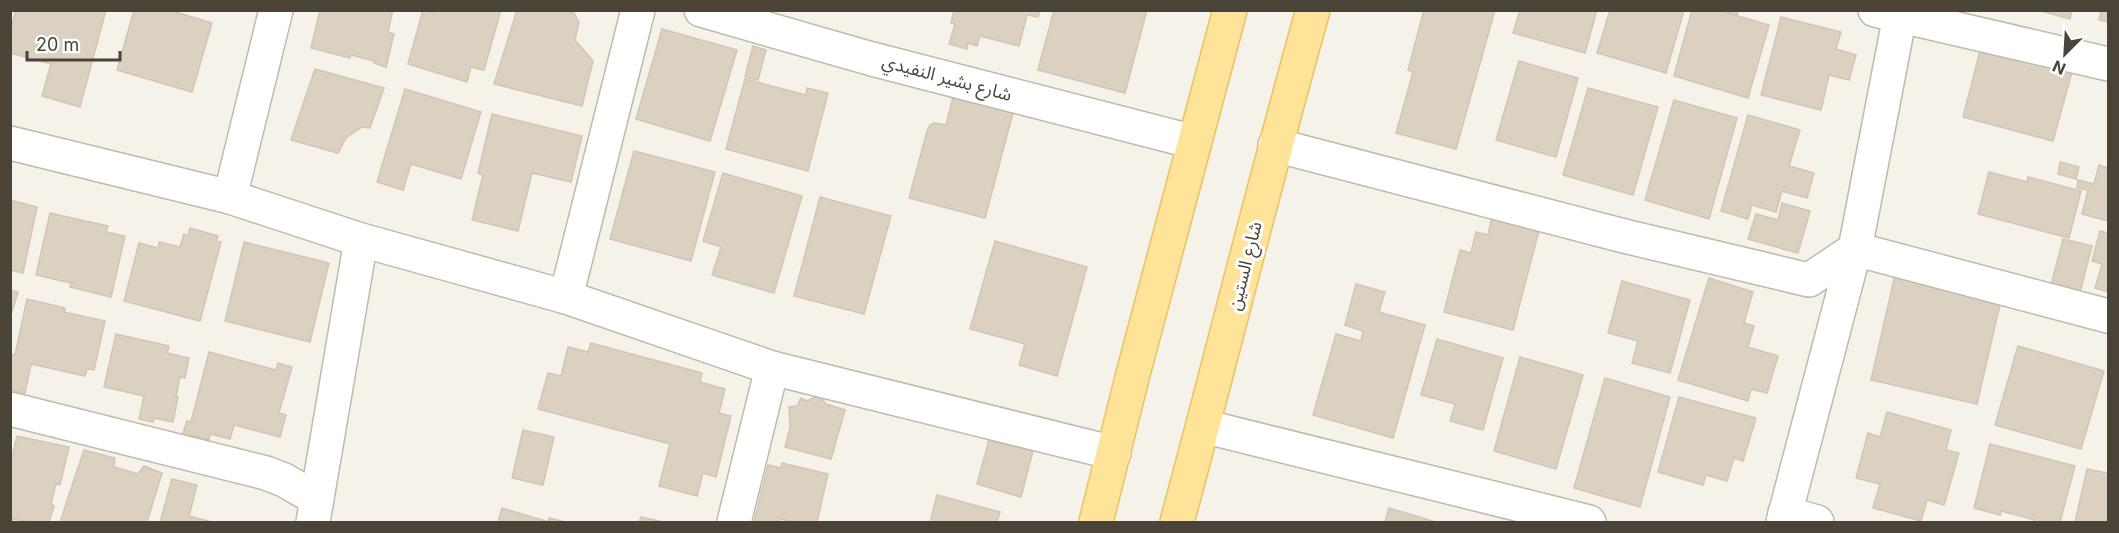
<svg xmlns="http://www.w3.org/2000/svg" width="2119" height="533" font-family="Inter,'Noto Sans Arabic',sans-serif">
<style>
.building{fill:#dad1c1;stroke:#d3c6b1;stroke-width:1.5}
.lines{fill:none;stroke-linecap:round;stroke-linejoin:round}
.minor-casing{stroke:#c1baac;stroke-width:36}
.major-casing{stroke:#e8c364;stroke-width:36}
.minor{stroke:#fff;stroke-width:33}
.major{stroke:#ffe399;stroke-width:33}
.labels{text-anchor:middle;stroke-width:6;stroke-linejoin:round;paint-order:stroke}
.street-label{font-size:18px;fill:#4a4337;stroke:#fff}
</style>
<rect width="100%" height="100%" fill="#f5f2ea"/>
<g class="building">
<path d="M16,10H106L80,107L42,96L51,64L10,53V31Z"/>
<path d="M134,10H169L212,23L192,92L117,70Z"/>
<path d="M320,10H393L388,32L394,34L386,67L374,63V61L351,55L350,58L311,48Z"/>
<path d="M423,10L434,13L435,10H501L484,70L471,67L467,82L408,64Z"/>
<path d="M517,10H568L574,13L579,22L575,40L593,61L582,106L494,84Z"/>
<path d="M954,10H1040L1038,17L1027,15L1019,46L980,36L977,46L968,43L967,49L949,44L955,24L951,23Z"/>
<path d="M1054,10H1147L1125,93L1038,70Z"/>
<path d="M1424,10H1495L1456,149L1396,133L1413,72L1408,70Z"/>
<path d="M1520,10H1597L1585,53L1513,33Z"/>
<path d="M1610,10H1684L1666,73L1597,53Z"/>
<path d="M1692,10H1718L1769,25L1748,98L1674,76Z"/>
<path d="M1721,10H1738L1737,15Z"/>
<path d="M2038,10H2072L2070,19Z"/>
<path d="M2101,10H2108V22L2099,20Z"/>
<path d="M1781,17L1841,32L1836,49L1856,55L1849,80L1829,75L1821,110L1761,95Z"/>
<path d="M662,29L737,50L710,141L636,119Z"/>
<path d="M753,46L766,50L758,80L745,77Z"/>
<path d="M1981,47L2072,72L2053,141L1963,117Z"/>
<path d="M1519,61L1578,78L1556,157L1496,140Z"/>
<path d="M315,69L384,88L370,128L362,127L346,138L338,153L291,140Z"/>
<path d="M745,79L806,95L807,88L828,93L808,171L726,149Z"/>
<path d="M1588,88L1658,107L1633,195L1563,175Z"/>
<path d="M405,89L481,112L461,179L411,164L403,190L377,182Z"/>
<path d="M953,97L1013,113L985,218L909,198L927,131L930,125L935,123L946,125Z"/>
<path d="M1674,100L1737,118L1709,219L1645,200Z"/>
<path d="M492,114L582,136L571,182L532,173L518,231L472,220L483,175L478,173Z"/>
<path d="M1748,115L1800,130L1789,166L1814,173L1807,198L1782,191L1776,212L1752,205L1748,219L1721,211Z"/>
<path d="M634,151L715,172L691,261L610,239Z"/>
<path d="M2060,162L2079,167L2076,179L2058,174Z"/>
<path d="M2099,165L2108,168V221L2082,214L2088,190L2077,188L2078,180L2094,184Z"/>
<path d="M1989,172L2027,182L2028,177L2081,191L2069,238L1978,214Z"/>
<path d="M723,173L802,196L774,293L712,275L721,247L703,241Z"/>
<path d="M820,197L891,216L864,314L794,296Z"/>
<path d="M10,200L37,207L23,273L10,270Z"/>
<path d="M1782,203L1810,211L1798,253L1748,239L1756,214L1778,220Z"/>
<path d="M1494,207L1542,219L1513,330L1444,312L1460,250L1471,253L1476,232L1488,235Z"/>
<path d="M50,213L108,226L106,232L125,236L111,297L70,287L71,283L36,275Z"/>
<path d="M190,228L218,236L216,241L221,242L200,321L124,301L139,243L158,248L159,242L180,247L184,234L188,236Z"/>
<path d="M2100,231L2108,233V292L2095,288L2102,264L2092,261Z"/>
<path d="M2063,239L2092,246L2079,296L2050,289Z"/>
<path d="M995,241L1087,267L1057,376L1019,365L1025,344L970,329Z"/>
<path d="M244,242L329,263L310,342L225,321Z"/>
<path d="M1895,275L2001,300L1977,404L1871,380Z"/>
<path d="M1709,278L1753,292L1744,323L1754,326L1748,347L1778,356L1767,393L1751,389L1748,401L1678,380Z"/>
<path d="M1622,281L1690,300L1670,373L1632,363L1638,341L1608,333Z"/>
<path d="M1356,284L1385,292L1379,312L1425,325L1393,438L1313,415L1336,334L1361,341L1363,331L1345,325Z"/>
<path d="M10,290L18,292L10,318Z"/>
<path d="M27,299L65,308L64,312L105,321L94,370L87,369L85,376L31,364L25,393L10,390V354L15,355Z"/>
<path d="M116,334L169,346L167,353L189,358L185,378L180,377L176,397H178L173,422L154,418L153,422L139,419L144,396L104,387Z"/>
<path d="M1437,339L1503,358L1483,430L1450,421L1455,404L1421,395Z"/>
<path d="M591,343L702,373L700,382L725,389L719,413L731,416L716,477L703,473L697,496L659,486L670,444L538,409L548,373L561,376L568,347L588,352Z"/>
<path d="M2018,346L2104,371L2081,449L1995,425Z"/>
<path d="M209,352L276,370L278,363L292,367L279,413L286,415L280,437L234,425L230,439L210,434L209,440L183,433L187,421L191,422Z"/>
<path d="M1520,357L1583,375L1556,469L1494,451Z"/>
<path d="M1605,378L1670,397L1640,507L1574,488Z"/>
<path d="M819,395L826,404L845,410L831,459L785,447L790,428L789,407L797,406L801,398L807,401Z"/>
<path d="M1679,397L1756,418L1743,461L1734,458L1727,481L1706,475L1703,485L1658,472Z"/>
<path d="M1887,412L1951,430L1946,450L1959,453L1944,505L1927,500L1921,521L1873,508L1880,484L1856,478L1868,433L1880,437Z"/>
<path d="M523,430L554,437L543,485L512,478Z"/>
<path d="M17,436L69,447L60,485L56,484L51,503L54,506L49,522H30L13,519V522H10V453H13Z"/>
<path d="M989,440L1033,451L1021,497L977,484Z"/>
<path d="M1990,444L2075,466L2060,522H2034L2035,520L2001,511L2000,515L1974,508Z"/>
<path d="M84,450L115,458L114,467L138,474L144,466L162,473L147,522H60Z"/>
<path d="M782,463L828,474L817,522H794L780,519V522H754L768,465L781,468Z"/>
<path d="M2087,469L2108,473V522H2075Z"/>
<path d="M172,479L197,485L189,516L212,522H160Z"/>
<path d="M937,495L1000,512L997,522H930Z"/>
<path d="M502,508L546,521L545,522H498Z"/>
<path d="M1389,508L1436,522H1385Z"/>
<path d="M641,517L664,522H639Z"/>
<path d="M549,518L566,522H548Z"/>
</g>
<g class="lines">
<defs>
<g id="minor">
<path d="M701,10L872,59L1194,142"/>
<path d="M1875,10L2108,64"/>
<path d="M10,143L230,197L361,240L566,297L772,368L1114,453"/>
<path d="M1275,145L1624,236L1809,280L1855,249L2108,316"/>
<path d="M230,197L276,10"/>
<path d="M566,297L638,10"/>
<path d="M10,409L266,473L284,480L317,499"/>
<path d="M1203,426L1589,522"/>
<path d="M1785,513L1817,522"/>
<path d="M313,522L361,240"/>
<path d="M734,522L772,368"/>
<path d="M1783,522L1855,249L1901,10"/>
</g>
<g id="major">
<path d="M1096,522L1133,374L1230,10"/>
<path d="M1177,522C1223,352 1265,180 1313,10"/>
</g>
</defs>
<use href="#minor" class="minor-casing"/>
<use href="#major" class="major-casing"/>
<use href="#minor" class="minor"/>
<use href="#major" class="major"/>
</g>
<g class="labels">
<g class="street-label">
<text transform="translate(947 78) rotate(15)" y="6">شارع بشير النفيدي</text>
<text transform="translate(1245 266) rotate(-76)" y="6">شارع الستين</text>
</g>
</g>
<rect width="2119" height="533" fill="none" stroke="#4a4337" stroke-width="24"/>
<g transform="translate(2065 54) rotate(204)" stroke="#ffffff" stroke-width="4.5" paint-order="stroke">
<path d="M0-4.5L10 22L0 15L-10 22Z" fill="#4a4337"/>
<text y="-9" font-size="16" font-weight="bold" text-anchor="middle" fill="#4a4337">N</text>
</g>
<path d="M27 51v9h93v-9" fill="none" stroke="#4a4337" stroke-width="3"/>
<text x="36" y="51" font-size="18" fill="#4a4337" stroke="#ffffff" stroke-width="4.5" paint-order="stroke">20 m</text>
</svg>
